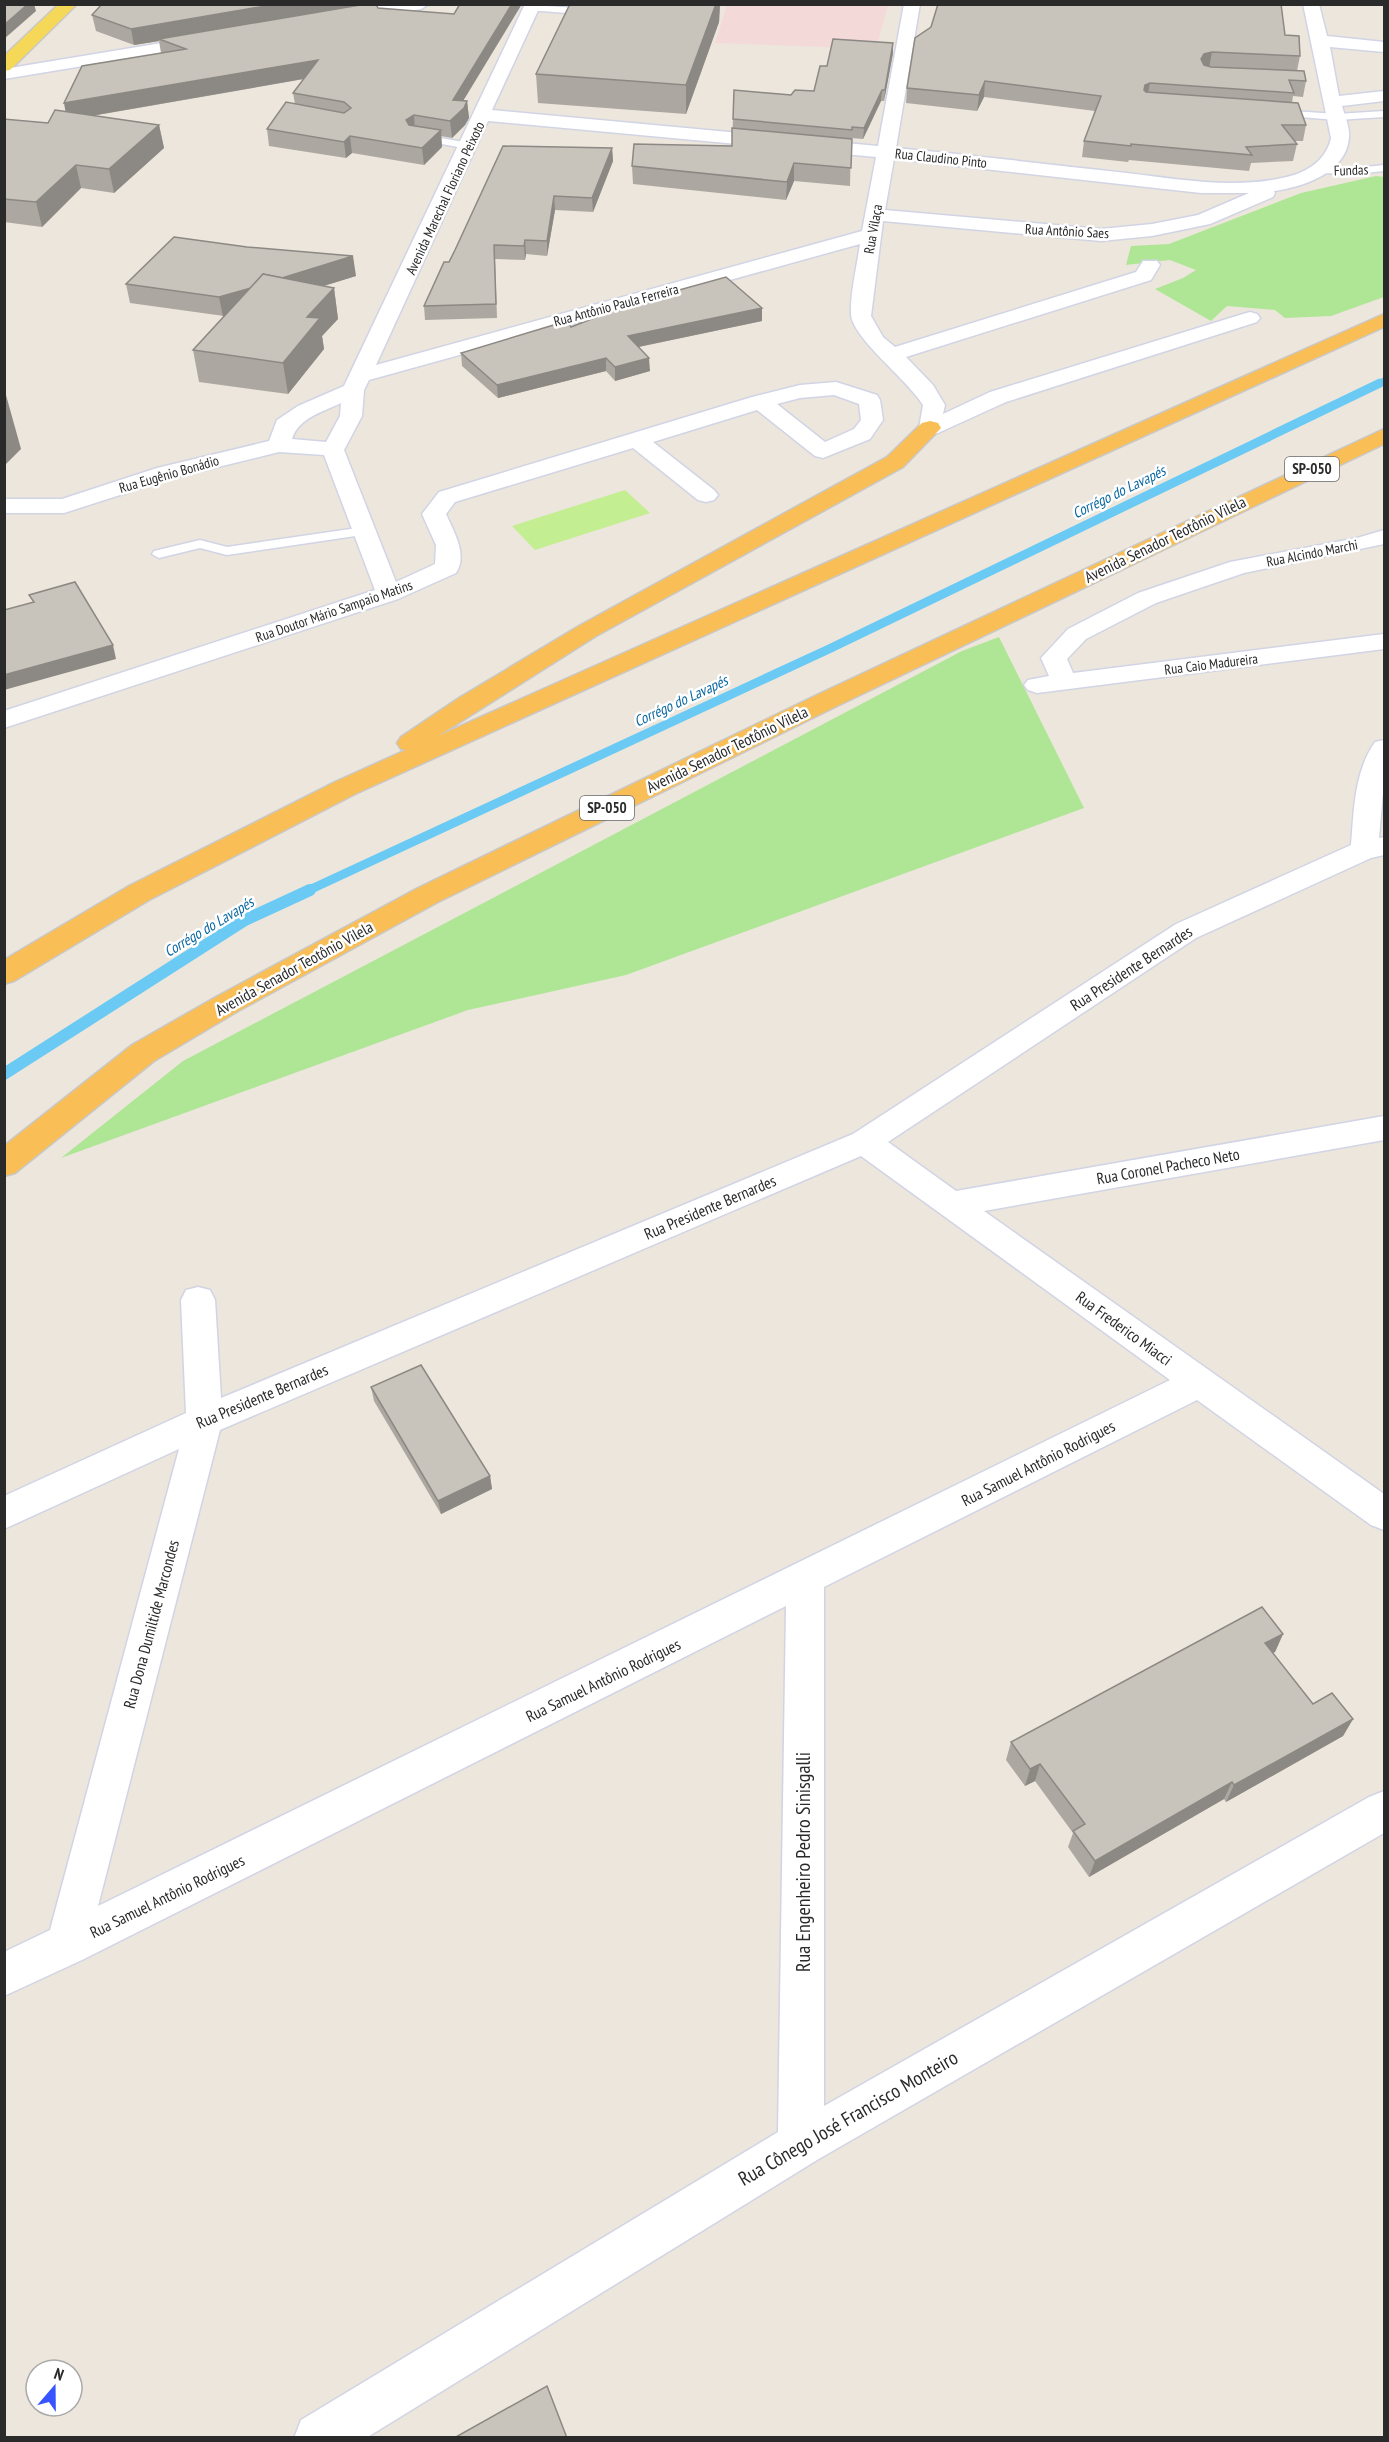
<svg xmlns="http://www.w3.org/2000/svg" width="1389" height="2442" font-family="'PT Sans Narrow',sans-serif">
<style>
.medical{fill:#f4d9d9}
.green{fill:#aee696}
.pitch{fill:#c3ee91}
.lines{fill:none;stroke-linecap:round;stroke-linejoin:round}
.stream-far2{stroke:#6acaf4;stroke-width:7}
.stream-far1{stroke:#6acaf4;stroke-width:9}
.stream{stroke:#6acaf4;stroke-width:12}
.service-casing{stroke:#d1d4e4;stroke-width:3}
.minor-casing{stroke:#d1d4e4;stroke-width:3}
.secondary-casing{stroke:#d1d4e4;stroke-width:3}
.primary-casing{stroke:#c8c8c8;stroke-width:3}
.trunk-casing{stroke:#c8c8c8;stroke-width:3}
.service{fill:#fff;fill-rule:evenodd}
.minor{fill:#fff;fill-rule:evenodd}
.secondary{fill:#fff;fill-rule:evenodd}
.primary{fill:#f6d858;fill-rule:evenodd}
.trunk{fill:#fabe56;fill-rule:evenodd}
.wall{fill:#aca8a1}
.shaded-wall{fill:#8c8883}
.building{fill:#c8c3bb;stroke:#8c8883;stroke-width:1.5}
.labels{text-anchor:middle;stroke-width:5;stroke-linejoin:round;paint-order:stroke}
.far-street-label{font-size:14px;fill:#2a2a2a;stroke:#fff}
.shield{fill:#fff;stroke:#6a6a6a;stroke-width:1.5}
.shield-label{font-size:15px;font-weight:bold;fill:#2a2a2a}
.far-water-label{font-size:15px;font-style:italic;fill:#0866a1;stroke:#fff}
.street-label{font-size:16px;fill:#2a2a2a;stroke:#fff}
.near-street-label{font-size:20px;fill:#2a2a2a;stroke:#fff}
</style>
<rect width="100%" height="100%" fill="#ede6dc"/>
<path class="medical" d="M727,5H888L876,49L715,43Z"/>
<g class="green">
<path d="M1376,176L1384,177V297L1331,316L1285,318L1275,310L1227,306L1211,321L1155,289L1183,278L1196,270L1170,260L1126,265L1131,246L1169,244L1301,193Z"/>
<path d="M999,637L1084,808L626,975L468,1010L61,1158L183,1061L962,651Z"/>
</g>
<path class="pitch" d="M625,490L650,513L535,550L512,526Z"/>
<g class="lines">
<path class="stream-far2" d="M1377,385L1384,381"/>
<path class="stream-far1" d="M307,891L829,649L1380,383"/>
<path class="stream" d="M4,1074L245,920L310,890"/>
<defs>
<g id="service">
<path d="M531,5L593,9L598,12L593,15L528,10L527,8Z"/>
<path d="M1277,110L1337,114L1384,111V117L1337,120L1274,115V111Z"/>
<path d="M418,134L469,143L474,146L469,149L414,139L413,137Z"/>
<path d="M1384,165V171L1356,174L1317,173L1312,170L1317,167L1356,168Z"/>
<path d="M364,527L369,528L370,531L369,534L227,555L200,548L159,558L152,554L154,551L200,540L227,547Z"/>
</g>
<g id="minor">
<path d="M525,4H541L492,110L878,146L904,4H920L896,148C973,155 1050,165 1127,173C1177,179 1231,189 1282,178C1304,174 1326,162 1331,138L1303,4H1319L1327,36L1384,42V52L1330,47L1339,96L1384,91V101L1342,106C1345,116 1350,127 1349,138C1346,173 1303,187 1274,191L1275,193L1273,197L1210,224L1152,236L1101,241L883,221L871,316L883,337L895,347L1136,272L1143,261H1157L1160,265L1151,280L906,357L933,385L945,405L943,414L990,392L1243,314L1250,312L1257,314L1260,318L1257,322L1006,402L938,433L930,435L922,433L919,428L923,405C908,380 852,338 851,314C850,294 857,265 860,244L369,380L364,390L362,416L344,450L396,582L435,564L436,545L422,514L439,492L752,397L800,385L836,382L877,395L880,400L883,420L870,439L823,458L815,456L757,410L653,442L714,490L718,495L714,500L706,502L698,500L633,448L455,502L446,514C454,532 468,555 456,573L398,599L4,728V711L375,590L324,455L279,452L173,478L64,513H4V499H62L157,468L269,441L277,420L298,406L344,386ZM488,121L876,157L862,231L376,365ZM894,159L1201,193H1249L1198,215L1152,224L1101,229L885,210ZM834,395L859,404L861,420L854,429L825,442L777,404L800,398ZM341,403L340,416L326,442L292,439C298,418 323,412 341,403Z"/>
<path d="M1384,530V544L1244,573L1156,603L1086,639L1067,659L1073,673L1384,634V649L1037,693L1028,690L1024,685L1028,680L1049,676L1041,658L1068,629L1138,593L1230,562L1357,538Z"/>
<path d="M1384,740V781L1379,838L1384,837V855L1371,858L1196,938L888,1142L956,1191L1384,1116V1140L984,1211L1384,1494V1530L1371,1525L1197,1400L824,1587V2106L1369,1797L1384,1791V1833L817,2160L366,2438H294L301,2420L778,2132L786,1606L82,1960L4,1996V1952L50,1930L179,1449L4,1529V1496L186,1413L181,1300L186,1290L198,1287L210,1290L215,1300L221,1398L853,1134L1176,924L1351,845C1354,810 1354,772 1375,742ZM861,1156L1170,1380L98,1906L220,1430Z"/>
</g>
<g id="secondary">
<path d="M390,4H429L421,9L347,22L339,17L347,12Z"/>
<path d="M204,36L210,37L212,41L210,45L4,79V69Z"/>
</g>
<path id="primary" d="M59,4H77L10,70L4,71V56Z"/>
<g id="trunk">
<path d="M1384,314V327L355,794L149,900L14,981L4,984V960L129,886L335,782L406,750L401,749L397,743L401,737L459,698L579,626L887,457L922,423L930,421L938,423L941,428L903,467L596,636L438,736Z"/>
<path d="M1384,429V444L837,706L438,902L238,1011L154,1061L15,1173L4,1176V1146L132,1045L216,997L418,888L819,694Z"/>
</g>
</defs>
<use href="#service" class="service-casing"/>
<use href="#minor" class="minor-casing"/>
<use href="#secondary" class="secondary-casing"/>
<use href="#primary" class="primary-casing"/>
<use href="#trunk" class="trunk-casing"/>
<use href="#service" class="service"/>
<use href="#minor" class="minor"/>
<use href="#secondary" class="secondary"/>
<use href="#primary" class="primary"/>
<use href="#trunk" class="trunk"/>
</g>
<g class="wall">
<path d="M570,4H720L719,22L686,114L538,103L536,74Z"/>
<path d="M378,8L464,101H467L469,118L465,125L452,138L441,136L442,147L424,165L352,153L346,158L269,146L267,129L295,104L293,93L304,79L92,116L159,125L164,148L114,193L81,188L42,227L4,222V119L48,123L161,53L159,41L134,45L96,31L92,15Z"/>
<path d="M931,27L1285,35L1300,56L1297,71L1306,81L1303,97L1293,96L1292,103L1306,125L1303,141H1294L1297,144L1293,161L1251,163L1249,171L1129,160L1128,162L1082,157L1084,141L1095,111L984,97L977,111L906,103L907,88Z"/>
<path d="M893,53L884,101H881L863,139L851,138L850,186L794,181L786,200L633,184L632,166L732,146L734,90L791,95L814,91L827,66Z"/>
<path d="M612,148L613,161L593,212L555,210L547,256L526,254L525,260L495,259L497,318L425,320L424,306L449,262Z"/>
<path d="M356,276L323,286L334,288L338,319L322,336L324,349L288,394L199,382L193,350L224,316L130,303L126,284Z"/>
<path d="M762,321L639,347L650,371L615,381L606,371L498,398L462,366L461,353L571,327Z"/>
<path d="M371,1387L490,1476L492,1489L441,1514L374,1401Z"/>
<path d="M1283,1634L1275,1652L1273,1653L1313,1704L1353,1719L1343,1736L1226,1802L1224,1799L1089,1877L1068,1847L1073,1833L1035,1781L1025,1786L1006,1760L1011,1742Z"/>
</g>
<g class="shaded-wall">
<path d="M28,4H34L36,11L4,39V25Z"/>
<path d="M277,4L371,5L159,39V41L134,45L131,29Z"/>
<path d="M512,4H522L454,116L453,100Z"/>
<path d="M716,4H720L719,22L686,114V85Z"/>
<path d="M893,43V53L884,101L885,90Z"/>
<path d="M1212,52L1209,68L1201,70V59L1204,54Z"/>
<path d="M318,60L320,76L67,120L64,103Z"/>
<path d="M985,81L984,97L977,111L979,95Z"/>
<path d="M1150,83L1147,99L1142,101L1145,85Z"/>
<path d="M882,90L881,101L863,139L864,128Z"/>
<path d="M467,101L469,118L465,125L452,138L450,121Z"/>
<path d="M414,115L415,132L408,136L406,120Z"/>
<path d="M159,125L164,148L114,193L109,169Z"/>
<path d="M441,130L442,147L424,165L422,148Z"/>
<path d="M350,136L352,153L346,158L344,142Z"/>
<path d="M612,148L613,161L593,212L592,198Z"/>
<path d="M794,163V181L786,200L787,182Z"/>
<path d="M76,165L81,188L42,227L36,202Z"/>
<path d="M554,196L555,210L547,256V241Z"/>
<path d="M525,240L526,254L525,260L524,246Z"/>
<path d="M353,256L356,276L223,317L219,297Z"/>
<path d="M334,288L338,319L322,336L324,349L288,394L283,363L307,317Z"/>
<path d="M762,308V321L628,349V336Z"/>
<path d="M606,358V371L498,398L497,385Z"/>
<path d="M649,358L650,371L615,381V367Z"/>
<path d="M6,395L21,449L4,466V397Z"/>
<path d="M113,645L116,659L4,690V675Z"/>
<path d="M490,1476L492,1489L441,1514L438,1501Z"/>
<path d="M1283,1634L1275,1652L1257,1661L1265,1643Z"/>
<path d="M1353,1719L1343,1736L1226,1802L1234,1785Z"/>
<path d="M1040,1764L1035,1781L1025,1786L1030,1769Z"/>
<path d="M1232,1782L1224,1799L1089,1877L1095,1861Z"/>
</g>
<g class="building">
<path d="M4,4H28L4,25Z"/>
<path d="M102,4H277L131,29L92,15Z"/>
<path d="M366,4H376L378,8L454,14L460,4H512L453,100L467,101L464,108L450,121L414,115L406,120L409,125L441,130L422,148L350,136L344,142L267,129L286,102L344,113L351,108L344,102L293,93L318,60L64,103L82,66L186,49L159,39Z"/>
<path d="M570,4H716L686,85L536,74Z"/>
<path d="M938,4H1281L1285,35L1299,36L1300,56L1212,52L1204,54L1201,59L1204,65L1211,67L1304,71L1306,81L1289,80L1294,93L1150,83L1145,85L1144,90L1146,92L1298,103L1306,125H1282L1297,144L1246,147L1252,155L1131,144V146L1084,141L1101,96L985,81L979,95L907,88L915,38L931,27Z"/>
<path d="M833,39L893,43L885,90H882L864,128L852,127V130L733,119L734,90L791,95L795,90L814,91L820,66H827Z"/>
<path d="M55,110L159,125L109,169L76,165L36,202L4,199V119L48,123Z"/>
<path d="M732,128L852,139L851,168L794,163L787,182L632,166L634,144L732,146Z"/>
<path d="M503,146L612,148L592,198L554,196L547,241L525,240L524,246L494,245L496,304L424,306L444,262H449L455,250Z"/>
<path d="M174,237L247,247L353,256L282,278L263,274L251,288L219,297L126,284Z"/>
<path d="M263,274L334,288L307,317L320,318L283,363L193,350Z"/>
<path d="M726,277L762,308L628,336L649,358L615,367L606,358L497,385L461,353L567,321L571,327L632,303Z"/>
<path d="M75,582L113,645L4,675V610L34,602L29,595Z"/>
<path d="M421,1365L490,1476L438,1501L371,1387Z"/>
<path d="M1262,1607L1283,1634L1265,1643L1313,1704L1332,1693L1353,1719L1234,1785L1232,1782L1095,1861L1073,1831L1085,1824L1040,1764L1030,1769L1011,1742Z"/>
<path d="M547,2386L567,2438H454Z"/>
</g>
<g class="labels">
<g class="far-street-label">
<text transform="translate(941 158) rotate(6)" y="5">Rua Claudino Pinto</text>
<text transform="translate(1351 170) rotate(-2)" y="5">Fundas</text>
<text transform="translate(445 198) rotate(-65)" y="5">Avenida Marechal Floriano Peixoto</text>
<text transform="translate(873 229) rotate(-80)" y="5">Rua Vilaça</text>
<text transform="translate(1067 231) rotate(3)" y="5">Rua Antônio Saes</text>
<text transform="translate(616 305) rotate(-15)" y="5">Rua Antônio Paula Ferreira</text>
<text transform="translate(169 474) rotate(-16)" y="5">Rua Eugênio Bonádio</text>
<text transform="translate(1312 553) rotate(-11)" y="5">Rua Alcindo Marchi</text>
<text transform="translate(334 611) rotate(-19)" y="5">Rua Doutor Mário Sampaio Matins</text>
<text transform="translate(1211 664) rotate(-7)" y="5">Rua Caio Madureira</text>
</g>
<g class="shield">
<rect x="1285" y="457" width="54" height="24" rx="4.5"/>
<rect x="580" y="796" width="54" height="24" rx="4.5"/>
</g>
<g class="shield-label">
<text x="1312" y="474">SP-050</text>
<text x="607" y="813">SP-050</text>
</g>
<g class="far-water-label">
<text transform="translate(1119 492) rotate(-26)" y="5">Corrégo do Lavapés</text>
<text transform="translate(681 701) rotate(-25)" y="5">Corrégo do Lavapés</text>
<text transform="translate(209 927) rotate(-31)" y="5">Corrégo do Lavapés</text>
</g>
<g class="street-label">
<text transform="translate(1165 539) rotate(-26)" y="6">Avenida Senador Teotônio Vilela</text>
<text transform="translate(727 749) rotate(-26)" y="6">Avenida Senador Teotônio Vilela</text>
<text transform="translate(294 968) rotate(-29)" y="6">Avenida Senador Teotônio Vilela</text>
<text transform="translate(1131 968) rotate(-33)" y="6">Rua Presidente Bernardes</text>
<text transform="translate(1168 1166) rotate(-10)" y="6">Rua Coronel Pacheco Neto</text>
<text transform="translate(710 1207) rotate(-23)" y="6">Rua Presidente Bernardes</text>
<text transform="translate(1124 1328) rotate(36)" y="6">Rua Frederico Miacci</text>
<text transform="translate(262 1396) rotate(-23)" y="6">Rua Presidente Bernardes</text>
<text transform="translate(1038 1463) rotate(-27)" y="6">Rua Samuel Antônio Rodrigues</text>
<text transform="translate(151 1624) rotate(-75)" y="6">Rua Dona Dumiltide Marcondes</text>
<text transform="translate(603 1680) rotate(-26)" y="6">Rua Samuel Antônio Rodrigues</text>
<text transform="translate(167 1896) rotate(-26)" y="6">Rua Samuel Antônio Rodrigues</text>
</g>
<g class="near-street-label">
<text transform="translate(803 1862) rotate(-90)" y="7">Rua Engenheiro Pedro Sinisgalli</text>
<text transform="translate(848 2118) rotate(-30)" y="7">Rua Cônego José Francisco Monteiro</text>
</g>
</g>
<rect width="1389" height="2442" fill="none" stroke="#2a2a2a" stroke-width="12"/>
<g transform="translate(54 2388) rotate(20)"><circle r="28" fill="#ffffff" stroke="#aaaaaa" stroke-width="1.5"/>
<path d="M0-4.5L10 22L0 15L-10 22Z" fill="#3754ff"/>
<text y="-9" font-size="16" font-weight="bold" text-anchor="middle" fill="#2a2a2a">N</text>
</g>
</svg>
